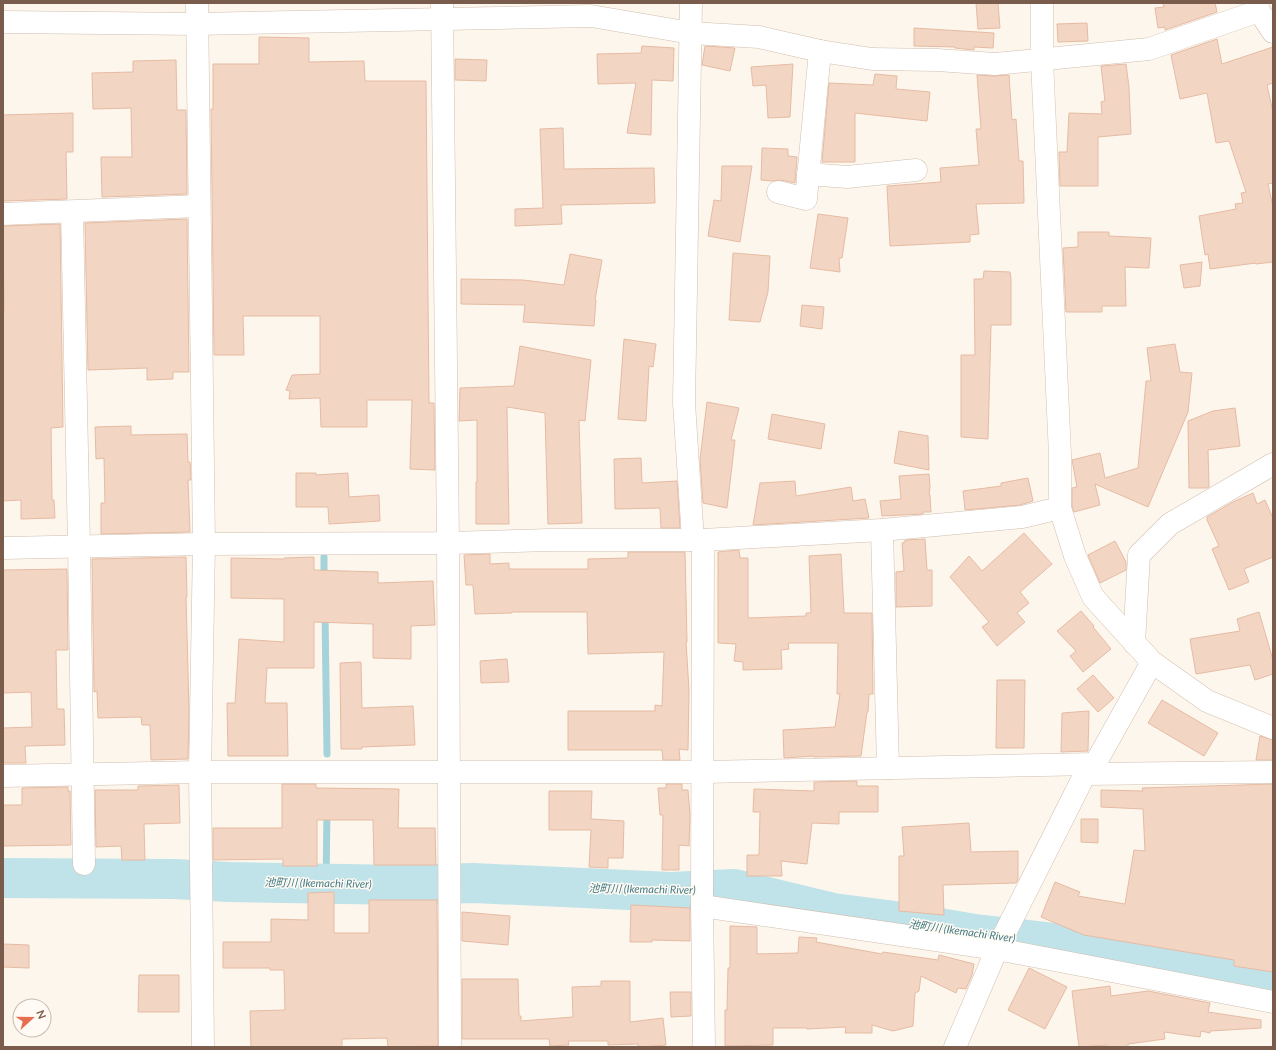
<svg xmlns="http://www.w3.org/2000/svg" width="1276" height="1050" font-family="Lato,'Noto Sans JP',sans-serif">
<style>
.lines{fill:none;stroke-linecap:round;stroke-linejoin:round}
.stream{stroke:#a5d3da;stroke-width:7}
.river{stroke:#bfe3e8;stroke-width:40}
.building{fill:#f3d5c3;stroke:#e6bba3}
.street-casing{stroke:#d1beb0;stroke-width:23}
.secondary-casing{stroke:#d6c0b0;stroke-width:23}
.street{stroke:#fff;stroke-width:22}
.secondary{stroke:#fff;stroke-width:22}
.labels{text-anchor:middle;stroke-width:3;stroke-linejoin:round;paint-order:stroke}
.water-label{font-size:11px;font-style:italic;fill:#437c86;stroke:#fffaf3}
</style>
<rect width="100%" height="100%" fill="#fdf6ec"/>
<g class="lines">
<g class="stream">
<path d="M324,557V579"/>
<path d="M325,613L327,754"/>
<path d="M326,884L327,811"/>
</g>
<path class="river" d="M3,878L174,879L229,882L404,885L473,883L671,892L734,889L833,913L903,922L975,934L1116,950L1273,983"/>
</g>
<g class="building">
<path d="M976,3H998L1000,28L978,29Z"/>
<path d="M1163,3H1215L1217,12L1165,30V27L1158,28L1155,8L1164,7Z"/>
<path d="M1087,23L1088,41L1058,42L1057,24Z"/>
<path d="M914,28L994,33L993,48L974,47V50L955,48V47L914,46Z"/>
<path d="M259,37L309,38V62L364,61L365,81H426L429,403H434L435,470L410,469L412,400H367V427H321L320,398L289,399L290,391L286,390L292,375L320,374V316H243L244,355H214L211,109H213V64H259Z"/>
<path d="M1217,39L1222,64L1273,47V83L1267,85L1273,112V183L1268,184L1273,207V262L1256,264V263L1210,269L1208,254L1205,255L1199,216L1236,209L1235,204L1243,203L1241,193L1246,192L1229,141L1216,143L1207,93L1180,99L1171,55Z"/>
<path d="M642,46L674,48L673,81L652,80L651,135L627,133L636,83L598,84L597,54L641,53Z"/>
<path d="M705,46L735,48L730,71L702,65Z"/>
<path d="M455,59L487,60L486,81L455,80Z"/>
<path d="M176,60L177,110H186L187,194L102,197L101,157H132L131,108L93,109L92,73L133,72V61Z"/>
<path d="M793,64L790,117L768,118L766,85L753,86L751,67Z"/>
<path d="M1126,64L1129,87L1131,134L1098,137V186H1060L1059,152H1067L1069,113L1102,114L1101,102L1105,101L1101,66Z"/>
<path d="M875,74L897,76L896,89L930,92L927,121L855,113V162H822L829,83L873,85Z"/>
<path d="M977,75L994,76L1009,75L1012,120L1016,119L1019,161H1023L1024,203L976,204L979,234L970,235V242L890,246L887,186L941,182L940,168L979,165L976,129H981Z"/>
<path d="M73,113V152H66L67,199L3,201V115Z"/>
<path d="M563,128L564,169L654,168L655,203L561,205L562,224L515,226V209L543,208L540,129Z"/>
<path d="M762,148L788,149V156L797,157L795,183L781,180L772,181L761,180Z"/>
<path d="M722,166H752L740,242L708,236L714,200L721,201Z"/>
<path d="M818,214L848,218L842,258H839L840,272L810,268Z"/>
<path d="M187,219L189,372H173V379L147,380V368L88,370L85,223Z"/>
<path d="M60,224L63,427L51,428L52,500H54L55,518L21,519V500L3,501V313H4L3,226Z"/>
<path d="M1078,232H1109V236L1151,238L1149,268L1125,267L1126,306H1102V312H1066L1063,248L1078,247Z"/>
<path d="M733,253L770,256L768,292L760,322L729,320Z"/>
<path d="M570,254L602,260L595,300H596L594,326L523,322L525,305L461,304V279L523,280L564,285Z"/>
<path d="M1202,262L1200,286L1184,288L1180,265Z"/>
<path d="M984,271L1010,272L1011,279V325H991L988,439L961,437V355H975L974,279H983Z"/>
<path d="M802,305L824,307L822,329L800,326Z"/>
<path d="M624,339L656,344L653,367L649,366L646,421L618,419Z"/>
<path d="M1175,344L1180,372L1192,373L1188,412L1148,507L1095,484L1100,505L1074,512L1072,506V488L1077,487L1072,460L1100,453L1105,478L1138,468L1146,381H1151L1147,348Z"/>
<path d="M520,346L591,360L585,421L579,420L582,523L548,524L545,413L507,407L509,524H476V482H477V420L459,421L460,388L514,386Z"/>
<path d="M707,402L739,408L731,440H735L727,508L703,503L700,459Z"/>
<path d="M1235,408L1240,446L1208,450L1209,487L1207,488H1189L1188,421L1213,411Z"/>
<path d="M772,414L825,424L821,449L768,439Z"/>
<path d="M131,426V435L187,434L188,462H190L191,480H188L190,532L101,534V503H105L104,458L96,459L95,427Z"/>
<path d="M899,431L928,436L929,470L894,463Z"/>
<path d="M641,458L642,483L677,481L680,528H661L660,508L615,509L614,459Z"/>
<path d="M296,473H316V475L348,473L349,497L379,495L380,521L329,524L328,507H296Z"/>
<path d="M929,474L930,487L929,495H930L931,512H923V514L882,516L880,501L901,499L899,476Z"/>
<path d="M1028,478L1033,501L1020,505L965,510L963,491L1001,486V483Z"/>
<path d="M795,481L796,496L851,487L853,501L865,499L869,518L753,525L760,483Z"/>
<path d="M1253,493L1257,504L1265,500L1273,518V557L1244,569L1249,582L1229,590L1212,549L1219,546L1207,520V517L1233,502Z"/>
<path d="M1024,533L1052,564L1020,592L1029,603L1017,613L1025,622L997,646L982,627L989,622L950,577L969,556L982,571Z"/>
<path d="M925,539L927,570H932V606L896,607V572L904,571L902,543L905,542V540Z"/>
<path d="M1115,541L1126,562V570L1100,583L1088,555Z"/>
<path d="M739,550L740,558H748V618L806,616V613H811L809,556L841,554L844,613H872L873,694H869L868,712H867L861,756L814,757V756L784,758L783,730L835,727L840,694H837L838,643H788L789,649L781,650L782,669L743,670V662L734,661L736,644L718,643V552Z"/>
<path d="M628,552H685L687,642H686L689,690L688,750L679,749L680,760H663L662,750H568V711H655V705L662,706L664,652L588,654L587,612H512V613L475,614L473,585H466L464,555L490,554V564L509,563V569H588V559L628,558Z"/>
<path d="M186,557L187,597H186L189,710L188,759L151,760L150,725H142L141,717L98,718L97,691L94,692L92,559Z"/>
<path d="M314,557V570L378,572V583L433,581L435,625L411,626V659L373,658V624L314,622V668H267L265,703H287L288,756H228L227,703H235L239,639L284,642V599L231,598V558L284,559V558Z"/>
<path d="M67,569L68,650H56L57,709H64L65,745L25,746L26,763H3V728L32,727L31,692L3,693V570Z"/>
<path d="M1081,611L1094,626L1093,627L1111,649L1083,672L1070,656L1076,651L1057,631Z"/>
<path d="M1259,612L1273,660V674L1255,680L1250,665L1196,674L1190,639L1240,631L1237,619Z"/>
<path d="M507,659L509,682L481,683L480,661Z"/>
<path d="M361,662L362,708L413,706L415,745L362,747V749H341L340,663Z"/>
<path d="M1093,675L1114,698L1098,712L1077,689Z"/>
<path d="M997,680H1025L1024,748H996Z"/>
<path d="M1162,700L1218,733L1204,756L1148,723Z"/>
<path d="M1089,711L1088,751L1061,752L1062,713Z"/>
<path d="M1260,736L1273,740V760H1256Z"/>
<path d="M857,781V786H878V812H839V824L812,823L807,864L781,861L782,876H747V855H759L760,812H753L754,789L814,791V782Z"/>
<path d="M282,784H316V788L399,789L398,828H435L436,865H374L373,820H317V866H283V859L213,860V828H282Z"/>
<path d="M666,784H682V790H688L690,815L689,846L679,845V870H662L663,815H660L658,788H666Z"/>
<path d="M1273,784V972L1234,966V960L1084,935L1041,917L1055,882L1080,892L1078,896L1125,904L1134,850L1145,851L1143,809L1101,807V790L1143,791L1142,788Z"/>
<path d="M179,785L180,823L144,824L145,860H122L121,846L96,847L95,790H138V786Z"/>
<path d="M68,787V791H70L71,845L3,846V805H22V788Z"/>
<path d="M549,791H592L591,819L624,821L623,858H608V868L589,867L591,830H549Z"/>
<path d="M1081,819H1098V843L1081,842Z"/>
<path d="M969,823L971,852L1018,851V879L1016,883L943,885L944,915L899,911V856H904L902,827Z"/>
<path d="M334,892V933H369V900H437L438,1046L388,1047L387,1038L342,1039V1047H251L250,1011L285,1010L284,970H270V968H223V942H271V919L308,920V893Z"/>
<path d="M631,905L690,908V941L652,940V942H630Z"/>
<path d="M462,912L510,916L508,945L462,941Z"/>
<path d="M730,926L757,927V954L798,953L799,937L817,938L816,942L882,954L883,952L938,960L939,955L974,964L972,975L966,989L958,988L956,993L921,976L919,991L915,993L913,1026L893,1031L872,1025V1033H845L846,1027L807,1029V1028H773V1045L725,1046V1010H727L728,968H730Z"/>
<path d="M3,944L29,945V968L3,967Z"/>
<path d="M1029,968L1067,987L1045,1029L1008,1010Z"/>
<path d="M139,975H179V1012H138Z"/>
<path d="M462,979H518L519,1016H521V1021L573,1017L572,987L601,986V981H630V1022L663,1018L666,1045L641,1047H638V1044L608,1045V1041H568L569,1045L550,1046L549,1039H462Z"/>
<path d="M1110,986L1111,996L1148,991L1210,1003L1208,1012L1261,1020V1028L1210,1031V1033L1201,1031L1200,1037L1164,1032L1165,1039L1128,1044V1047H1107V1045L1079,1047L1072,991Z"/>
<path d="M670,992H691V1016L671,1017Z"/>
</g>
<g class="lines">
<defs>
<g id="street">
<path d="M197,3L204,544L200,772L203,1047"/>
<path d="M442,3L448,543L450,1047"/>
<path d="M691,3L684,403L693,540"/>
<path d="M1257,3L1259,11L1273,32"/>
<path d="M3,22L197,24L591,16L691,33L759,37L820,51L872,59L937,60L995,64L1149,49L1259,11"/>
<path d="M808,174L847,177L916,170"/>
<path d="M778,192L806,199L820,51"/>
<path d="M72,212L79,547L84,864"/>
<path d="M3,214L199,206"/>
<path d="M882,530L888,768"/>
<path d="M703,540L702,906L704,1047"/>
<path d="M3,548L204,544L448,543L549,540H703L882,530L1022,517L1060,508"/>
<path d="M1134,643L1139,555L1170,524L1273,464"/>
<path d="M1085,774L1273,772"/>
<path d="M3,776L200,772H703L1095,764"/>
<path d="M702,906L997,949L1273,1002"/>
<path d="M955,1047L997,949L1085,774L1095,764L1152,662"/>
</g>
<path id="secondary" d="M1042,3V60L1060,455V508L1075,556L1093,597L1152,662L1207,701L1273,728"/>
</defs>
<use href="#street" class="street-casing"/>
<use href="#secondary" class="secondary-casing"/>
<use href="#street" class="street"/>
<use href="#secondary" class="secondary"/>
</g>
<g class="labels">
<g class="water-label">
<text transform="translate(318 883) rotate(1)" y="4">池町川 (Ikemachi River)</text>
<text transform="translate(642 889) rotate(1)" y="4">池町川 (Ikemachi River)</text>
<text transform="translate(962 931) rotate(8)" y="4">池町川 (Ikemachi River)</text>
</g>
</g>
<rect width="1276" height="1050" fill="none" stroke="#7a5c4d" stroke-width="8"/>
<g transform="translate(32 1018) rotate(69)"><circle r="19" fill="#fffaf3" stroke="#cabbb1"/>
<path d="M0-3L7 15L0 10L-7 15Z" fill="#e76f51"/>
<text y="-6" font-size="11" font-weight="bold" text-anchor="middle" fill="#7a5c4d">N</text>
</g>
</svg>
